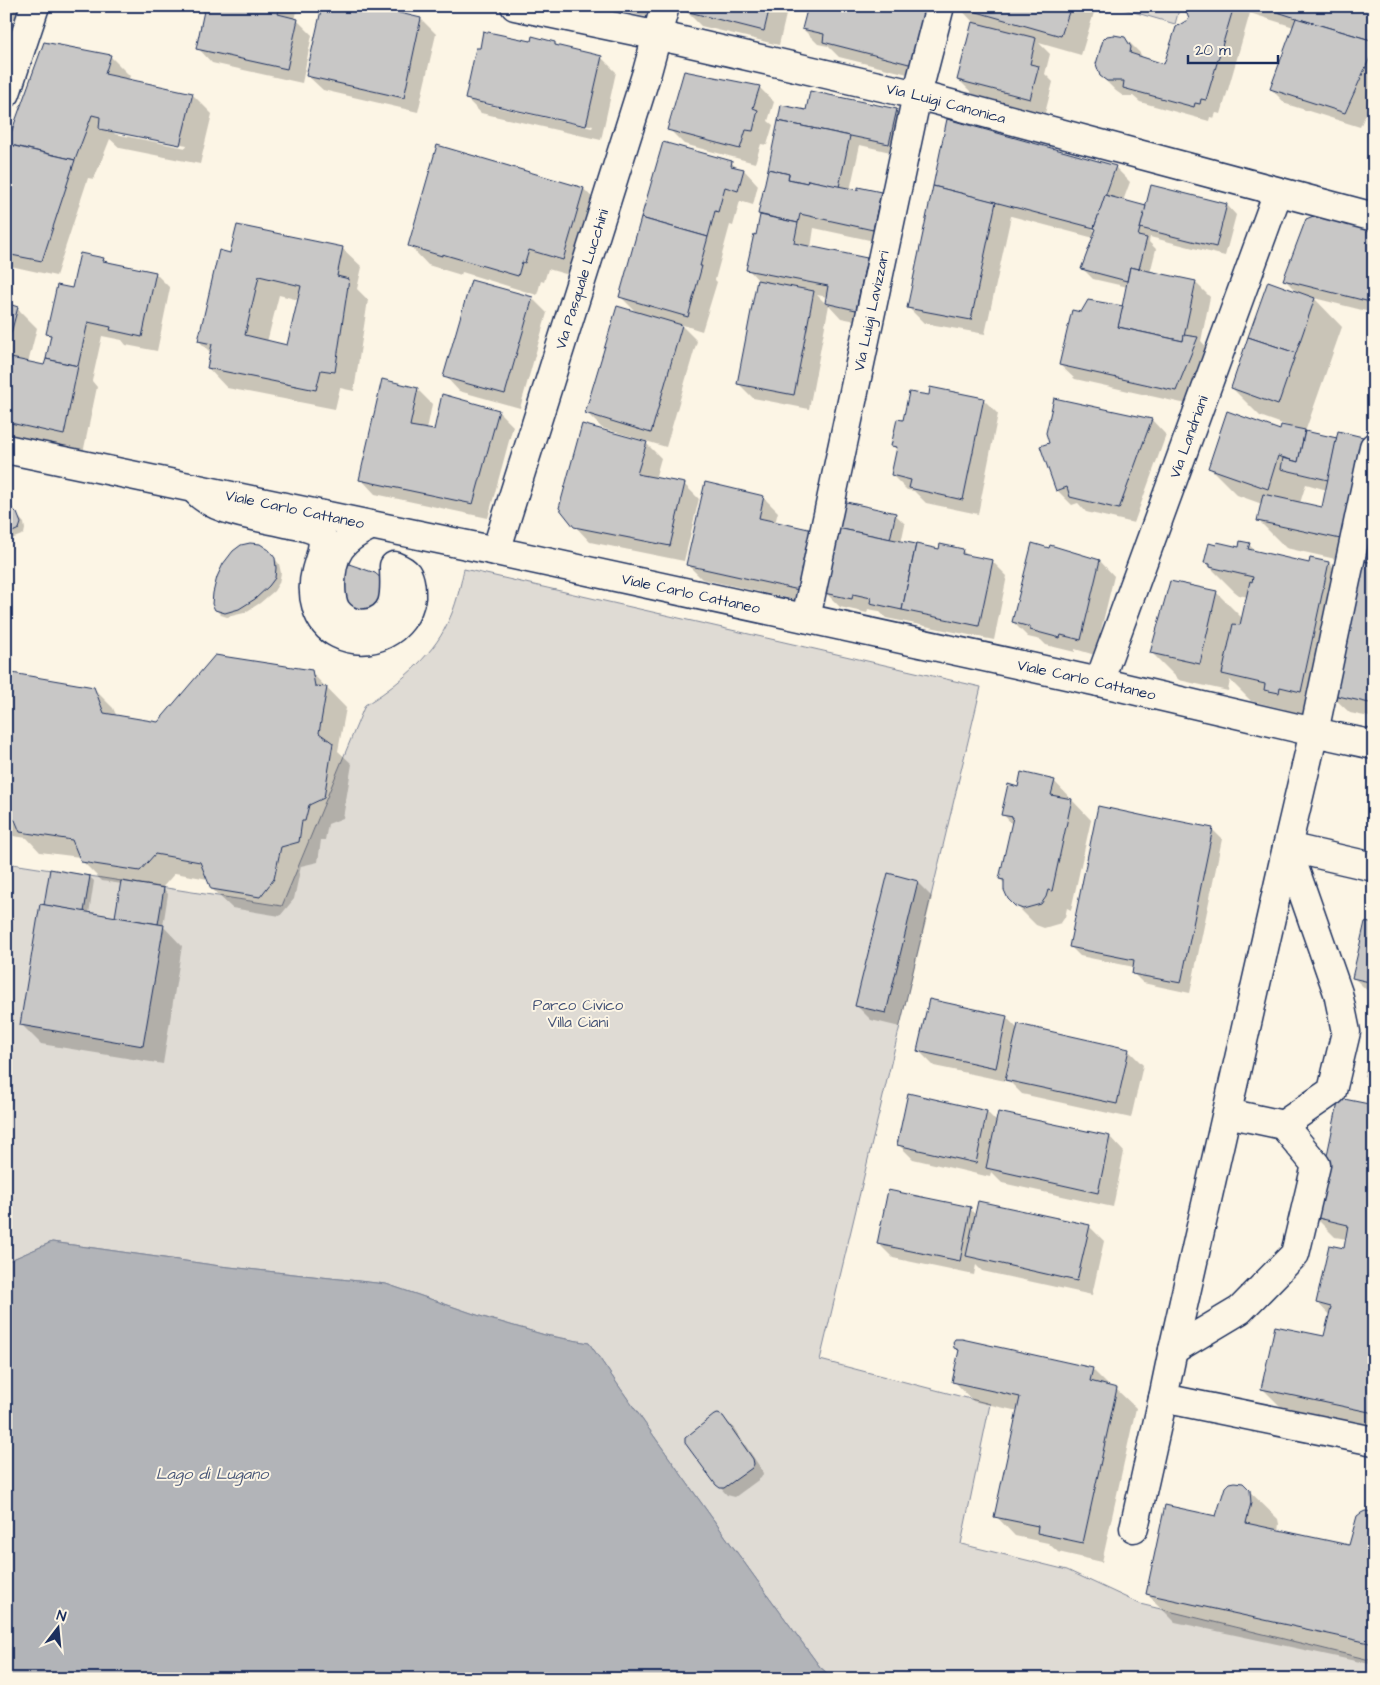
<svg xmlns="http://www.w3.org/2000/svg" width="1380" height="1685" font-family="'Architects Daughter',sans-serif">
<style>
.green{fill:#dfdbd4;stroke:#7d8599}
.water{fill:#b2b4b8;stroke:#767f94}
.shadow{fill:#0003;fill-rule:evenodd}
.building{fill:#c8c7c6;stroke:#1b2f5e;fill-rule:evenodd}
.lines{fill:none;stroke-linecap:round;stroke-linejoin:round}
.minor-casing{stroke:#1b2f5e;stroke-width:31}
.major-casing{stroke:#1b2f5e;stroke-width:31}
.minor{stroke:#fcf5e5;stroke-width:28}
.major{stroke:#fcf5e5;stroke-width:28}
.labels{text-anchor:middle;stroke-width:4;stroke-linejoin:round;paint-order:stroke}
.street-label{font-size:15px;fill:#1b2f5e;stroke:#fcf5e5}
.park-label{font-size:15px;fill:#425176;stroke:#fcf5e5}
.water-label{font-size:16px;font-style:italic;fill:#485779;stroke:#fcf5e5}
</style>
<rect width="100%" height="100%" fill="#fcf5e5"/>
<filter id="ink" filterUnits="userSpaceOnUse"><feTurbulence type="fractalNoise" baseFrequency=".02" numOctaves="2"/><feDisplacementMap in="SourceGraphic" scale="10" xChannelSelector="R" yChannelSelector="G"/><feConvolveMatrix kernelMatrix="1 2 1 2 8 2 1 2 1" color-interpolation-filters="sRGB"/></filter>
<g filter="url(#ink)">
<g class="green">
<path d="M1113,6H1180L1175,24Z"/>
<path d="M464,569L981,687L820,1360L990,1404L961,1544L1067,1570L1140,1604L1374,1661V1679H834L820,1667C742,1560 664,1452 589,1343L545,1335L483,1317L386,1284L220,1266L52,1242L6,1262V863L282,906L365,705C394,688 433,656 447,624C456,607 460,587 464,569Z"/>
</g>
<path class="water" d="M52,1242L220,1266L386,1284L483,1317L545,1335L589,1343C664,1452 742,1560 820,1667L834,1679H6V1262Z"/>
<g class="shadow">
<path d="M6,6H35L28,26L6,15Z"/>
<path d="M207,6H298L295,20H297L312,35L302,83L212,63L198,48Z"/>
<path d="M364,6L421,19L436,34L418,112L323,90L308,76Z"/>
<path d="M594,6H655L652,18Z"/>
<path d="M687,6H788L779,45L701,26L686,11Z"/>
<path d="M930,6L928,79L839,57L828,46L818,44L803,29Z"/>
<path d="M958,6H1096L1081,55L1039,43L1050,54L1045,74L1053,82L1045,113L973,94L958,79L973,22Z"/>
<path d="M1185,6H1374V96L1360,127L1286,104L1271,89L1294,27L1250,13L1221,114L1216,113L1214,118L1210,117L1209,121L1140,102L1133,96H1123L1116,91L1101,76L1125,38L1140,53L1143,59L1165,66L1191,20Z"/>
<path d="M6,27L17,37L6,71Z"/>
<path d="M532,43H555L559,48L601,57L616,72L601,140L481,113L466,98ZM482,101L593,126L592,128L482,104Z"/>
<path d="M110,56L130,76L128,81L192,94L212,114L200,164L120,148L110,139L94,179L88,178L56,276L6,265V160L11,146L9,144ZM112,131L187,145L186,148L115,134Z"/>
<path d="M759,87L774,102L768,121L773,125L767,145L761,144L755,163L684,144L669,129Z"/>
<path d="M782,106L807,111L896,110L906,120L899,154L860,145L850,190L880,193L895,208L888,244L814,228L811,248L866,259L881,274L871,324L841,318L829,305L809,409L753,398L738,383L758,280L748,269L761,216L759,214ZM817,295L828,297L826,304Z"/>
<path d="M948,121L1115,167L1130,182L1123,201L1147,208L1227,205L1236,215L1225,256L1150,237L1149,242L1156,249L1150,273L1195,282L1210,297L1201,341L1212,353L1191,405L1075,379L1060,365L1082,313L1124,308L1128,287L1093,279L1083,269L1094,238L1011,216L985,334L924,323L909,308ZM1091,227H1095L1097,230V233Z"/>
<path d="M731,162L738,169L744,170L758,185L753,205L740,201L733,226L730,225L715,280L717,282L702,331L680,324L697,341L666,447L602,428L587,413L637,313L620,296Z"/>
<path d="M584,189L603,209L583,279L548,269L544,282L541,281L537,295L462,272L461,275L428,265L409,245Z"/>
<path d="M1374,231V313L1314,298L1342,327L1305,432L1374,446V718L1350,713L1333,697L1306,720L1293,717L1284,709L1251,701L1230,680L1228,691L1179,680L1151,652L1216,592L1243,619L1248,597L1239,595L1234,591L1206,563L1249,545L1257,552L1310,564L1329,563L1353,587L1358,564L1286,548L1258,520L1262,504L1237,495L1209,467L1290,428L1291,427L1260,416L1232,388L1298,293L1284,279ZM1306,484L1327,490L1323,508L1300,503Z"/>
<path d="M342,248L362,267L357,289L368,300L354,391L340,388L335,409L227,388L208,368L211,353L199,341L230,254ZM279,295L299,300L288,347L267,342Z"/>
<path d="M103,259L108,263L156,274L170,288L157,351L126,345L122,340L102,336L92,381L97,387L83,453L6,436V305L17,308L37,328L28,363L45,366L52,338L47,333L73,289Z"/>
<path d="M532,298L547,313L520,408L459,391L445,376Z"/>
<path d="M417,389L432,404L427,430L435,431L498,411L513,426L488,518L375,494L361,479Z"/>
<path d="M930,397L983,399L998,414L978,514L926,503L914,491L907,490L892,475L897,450L892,445L904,422Z"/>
<path d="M1054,400L1152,420L1166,435L1134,523L1086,512L1078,503L1072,505L1057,490L1050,444Z"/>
<path d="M646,443L661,458L655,479L684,484L699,499L684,561L590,542L575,526Z"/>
<path d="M763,497L778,512L775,523L814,604L702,579L687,564Z"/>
<path d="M6,504L24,523L25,529L24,534L14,538L6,540Z"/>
<path d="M895,514L905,524L901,543L940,550H962L969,557L992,561L1007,576L994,640L886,618L879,611L868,609L867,613L840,607L825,592Z"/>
<path d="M273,556L279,564L281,573L279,583L274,591L260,603L244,613L227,617L221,615L216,610Z"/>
<path d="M1100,561L1114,576L1095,655L1075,649V652L1046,645L1041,640L1028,637L1013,622Z"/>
<path d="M311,672L346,708L338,751L352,764L343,818L328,824L325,840H321L318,862L301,866L294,899L280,916L232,908L212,889L208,879L175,873L161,889H164L168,894L163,926L182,946L163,1064L41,1044L22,1025L45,906L90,877L94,881L89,914L117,918L122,884L102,881L82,861L80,857L40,852L27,838L6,835V673L93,688L113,708L117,717L159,723Z"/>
<path d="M1054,781L1091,820L1071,910L1067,908L1065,917L1061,923L1044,928L1036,925L1009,898L1005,884L1000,879L1012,824L1003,814Z"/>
<path d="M1164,821L1212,829L1222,839L1190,993L1143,983L1133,973L1134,967L1080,956L1070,946Z"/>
<path d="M917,882L932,897L900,1027L871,1020L856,1005Z"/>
<path d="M1374,926V997L1354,978Z"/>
<path d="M930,1001L1007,1018L1018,1029L1128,1050L1143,1065L1131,1118L1022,1094L1010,1082L934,1066L919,1051Z"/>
<path d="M1374,1042V1082L1367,1076Z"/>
<path d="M1374,1107V1428L1282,1408L1263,1389L1325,1338L1330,1316L1318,1303L1345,1249L1347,1239L1335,1237L1315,1217Z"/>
<path d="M987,1112L997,1122L1110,1137L1124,1152L1113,1207L1002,1183L991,1172L990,1177L913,1159L898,1144Z"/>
<path d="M970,1209L976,1215L1089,1226L1104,1241L1092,1295L982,1271L976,1265L974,1275L893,1258L878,1243Z"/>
<path d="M955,1347L1092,1369L1111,1388L1116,1389L1136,1408L1102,1562L1058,1552L1048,1543L1015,1536L996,1516L1018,1411L973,1401L954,1381L960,1353Z"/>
<path d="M722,1417L733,1427L762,1470L763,1474L761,1478L735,1497L727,1495L717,1484Z"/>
<path d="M1242,1484L1278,1519L1279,1524L1278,1531L1350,1546L1374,1514V1665L1175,1622L1147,1594L1217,1518Z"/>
</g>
<g class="building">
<path d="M205,6H280L278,14L298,19L287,69L196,49Z"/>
<path d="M322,6H370L421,18L404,98L306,76Z"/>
<path d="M686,6H770L764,31L685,11Z"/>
<path d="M808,6H927L913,65L823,42L824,34L802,29Z"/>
<path d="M956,6H1071L1061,36Z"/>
<path d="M1184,6H1234L1206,100L1201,99L1200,104L1195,103L1194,107L1123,88L1124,81H1107L1100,76L1096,64L1103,40L1107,36L1114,35L1125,37L1131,47L1130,53L1164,64L1176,27L1189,19Z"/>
<path d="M1259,6H1374V41L1296,18Z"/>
<path d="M1296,18L1374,41L1373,51L1345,113L1270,89Z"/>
<path d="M972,22L1036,38L1030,64L1039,66L1030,99L957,80Z"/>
<path d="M483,31L531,41L532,36L555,42V45L602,56L586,126L465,99L476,48H480Z"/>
<path d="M44,42L111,55L105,74L193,93L180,145L99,129L100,117L92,115L75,160L7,144Z"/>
<path d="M684,71L760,86L753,108L758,110L753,131L746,130L740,149L667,130Z"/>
<path d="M810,91L897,109L889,144L778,121L781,105L806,110Z"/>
<path d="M947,119L1116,166L1094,228L933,186Z"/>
<path d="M778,121L850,136L839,187L808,180L807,183L788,179L789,174L768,169Z"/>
<path d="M663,142L732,161L731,166L744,169L738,191L725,187L718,212L715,211L708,237L641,218Z"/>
<path d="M10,145L75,160L42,261L6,254V156Z"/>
<path d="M437,145L584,188L563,260L529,250L525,263L522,262L518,276L442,254V256L408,246Z"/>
<path d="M768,169L789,174L788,179L807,183L808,180L858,190V187L881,192L873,230L800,214L798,223L758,214Z"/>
<path d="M1151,185L1227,204L1216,247L1140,228Z"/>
<path d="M933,186L996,202L971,320L907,308Z"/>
<path d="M1105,195L1146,206L1138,236L1147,238L1139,269L1130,267L1127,281L1081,269L1096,229L1094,228Z"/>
<path d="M760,215L798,223L794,243L867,258L856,310L825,303L828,286L746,270L754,234L756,235Z"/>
<path d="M1316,215L1374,230V303L1283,280L1306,219Z"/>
<path d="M641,218L708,237L700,266H702L688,317L619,297Z"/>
<path d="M237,225L343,247L337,276L349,279L335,372L321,370L316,390L207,368L212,344L198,341L219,250L230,253ZM259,276L301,286L287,345L245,335Z"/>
<path d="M80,253L104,258L103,261L156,272L142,337L110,330L111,327L88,322L78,366L46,359L51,335L46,334L57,285L72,288Z"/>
<path d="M1130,267L1196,281L1183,341L1118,327Z"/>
<path d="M471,280L533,297L505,394L443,377Z"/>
<path d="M757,280L814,291L794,395L737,384Z"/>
<path d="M1268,281L1315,298L1296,353L1248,337Z"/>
<path d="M1088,300L1123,306L1118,327L1183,341L1184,335L1198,337L1176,391L1059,365L1072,310L1081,312Z"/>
<path d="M6,303L18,307L6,352Z"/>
<path d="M617,306L682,325L651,433L585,413Z"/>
<path d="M1248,337L1296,353L1278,405L1231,388Z"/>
<path d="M6,357L44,365L46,359L78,366L64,435L6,422Z"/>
<path d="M382,379L418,388L410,426L434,430L442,394L499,410L473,504L359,480Z"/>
<path d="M930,387L984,398L963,500L909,488L911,480L891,475L897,447L891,446L897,419L903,420L909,392L929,395Z"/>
<path d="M1054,398L1152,419L1119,509L1070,497L1067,487L1056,491L1040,446L1049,443L1046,433Z"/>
<path d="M1227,411L1280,430L1281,425L1305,430L1298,462L1278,456L1268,489L1208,468Z"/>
<path d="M582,424L647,442L637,474L685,483L670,546L574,527L559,508Z"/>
<path d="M1305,431L1337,438L1328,480L1281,469L1283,458L1298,462Z"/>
<path d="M1338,431L1367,438L1345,540L1257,521L1263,494L1322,507Z"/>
<path d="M705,482L764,496L759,518L813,530L799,590L686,565Z"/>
<path d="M1374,488V563L1358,560Z"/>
<path d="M842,501L896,513L890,539L837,528Z"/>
<path d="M6,502L17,513L21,523L19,529L6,535Z"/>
<path d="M837,528L916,544L902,610L870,603L871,598L853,594L852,599L824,593Z"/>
<path d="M1240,541L1250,543L1248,549L1309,563L1310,558L1329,562L1301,692L1280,687L1279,693L1264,690L1265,684L1222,674L1233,624L1240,625L1250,581L1252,582L1253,577L1210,567V564L1204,563L1209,543L1216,545L1217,542L1239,547Z"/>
<path d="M250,543L260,544L269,550L275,558L276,568L275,578L269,586L255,599L239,609L225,613L215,610L212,604L213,593L217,577L223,564L233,551L241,545Z"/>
<path d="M1032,543L1049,548L1050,545L1100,560L1081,640L1061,635L1060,638L1030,630V627L1012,622Z"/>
<path d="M916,544L939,549L940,544L963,549L962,554L993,560L979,626L902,610Z"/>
<path d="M1358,560L1374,563V704L1329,694Z"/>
<path d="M346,563L375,573L382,579L383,608L348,616L312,578Z"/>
<path d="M1170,581L1217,591L1200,664L1150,653Z"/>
<path d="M215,655L312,670L315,686L327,687L319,733L333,743L324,798L309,805L305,821H302L299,842L281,847L274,879L260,897L211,889L200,862L155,854L140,871L81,862L72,840L20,832L15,820L6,819V672L94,687L104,713L158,722Z"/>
<path d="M1021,772L1055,780L1051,795L1072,799L1052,891L1048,890L1046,897L1041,904L1023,909L1015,906L1008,899L1004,890V880L999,879L1013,817L1001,815L1008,784L1018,787Z"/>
<path d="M1098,806L1163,820V818L1213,828L1181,983L1132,974L1134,960L1069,947Z"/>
<path d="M50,869L90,876L84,912L44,905Z"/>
<path d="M888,873L918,881L886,1013L855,1006Z"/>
<path d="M121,881L164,888L158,924L115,917Z"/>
<path d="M40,904L164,925L143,1046L20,1025Z"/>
<path d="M1365,922L1374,924V983L1352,978Z"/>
<path d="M929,999L1007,1016L996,1068L917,1051Z"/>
<path d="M1018,1024L1129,1049L1117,1104L1005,1080Z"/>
<path d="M1374,1036V1078L1365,1076Z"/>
<path d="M908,1093L987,1111L976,1163L897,1145Z"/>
<path d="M1339,1098L1374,1105V1413L1261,1389L1275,1326L1324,1336L1331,1307L1316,1303L1329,1245L1344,1248L1348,1225L1314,1217Z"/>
<path d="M998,1112L1110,1136L1098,1193L986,1168Z"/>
<path d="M888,1190L971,1207L960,1261L877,1244Z"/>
<path d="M978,1201L1090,1225L1077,1281L966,1256Z"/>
<path d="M955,1339H962L1093,1368L1090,1381L1117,1388L1083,1543L1037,1533L1038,1526L994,1517L1020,1397L952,1382L959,1350L954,1348L953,1342Z"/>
<path d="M718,1414L723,1416L753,1459L754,1464L752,1468L724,1488H720L716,1485L685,1443V1438L714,1415Z"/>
<path d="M1234,1482L1243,1483L1250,1490L1251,1503L1246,1523L1349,1545L1357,1516L1361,1513L1365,1511L1374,1512V1644L1146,1594L1165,1505L1216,1516L1225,1487L1229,1483Z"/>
</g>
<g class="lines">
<defs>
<g id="minor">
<path id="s1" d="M515,6L678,40L917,95L1374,217"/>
<path d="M194,488C210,512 263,517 291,524C301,526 312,527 321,534C326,545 319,559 316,571C310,594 316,623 338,634C369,650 406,631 411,597C411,590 411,580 407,574C404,570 399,568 394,566C394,579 396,591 392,604C383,627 351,631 336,610C332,603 331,593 331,585C331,552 342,540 370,526"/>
<path id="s2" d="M496,551L647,72L665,6"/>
<path id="s3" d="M806,618L917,95L940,6"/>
<path id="s4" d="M1099,682L1278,192"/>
<path d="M1374,867L1287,847L1173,1350L1163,1398L1374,1441"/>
<path d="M1283,1125L1332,1091L1346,1032L1338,993L1287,847L1314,732L1374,447"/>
<path d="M1173,1350L1240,1310L1295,1254L1316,1165L1283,1125L1227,1113"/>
<path d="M1134,1528L1163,1398"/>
</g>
<g id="major">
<path d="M6,93L35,6"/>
<path id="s5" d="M6,449L496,551L1099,682L1314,732L1374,745"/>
</g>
</defs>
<use href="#minor" class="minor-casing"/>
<use href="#major" class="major-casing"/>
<use href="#minor" class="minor"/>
<use href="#major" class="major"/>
</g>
</g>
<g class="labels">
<g class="street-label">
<text dy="5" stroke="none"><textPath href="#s1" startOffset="442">Via Luigi Canonica</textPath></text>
<text dy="5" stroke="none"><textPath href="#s2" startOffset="285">Via Pasquale Lucchini</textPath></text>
<text dy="5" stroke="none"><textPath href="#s3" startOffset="314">Via Luigi Lavizzari</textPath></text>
<text dy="5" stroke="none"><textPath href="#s4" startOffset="261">Via Landriani</textPath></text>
<text dy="5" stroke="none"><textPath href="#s5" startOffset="295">Viale Carlo Cattaneo</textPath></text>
<text dy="5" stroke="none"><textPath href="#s5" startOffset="700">Viale Carlo Cattaneo</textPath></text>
<text dy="5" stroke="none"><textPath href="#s5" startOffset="1105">Viale Carlo Cattaneo</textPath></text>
</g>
<g class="park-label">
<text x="578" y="1010">Parco Civico<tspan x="578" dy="17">Villa Ciani</tspan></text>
</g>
<g class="water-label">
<text x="212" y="1479">Lago di Lugano</text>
</g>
</g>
<rect width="1380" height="1685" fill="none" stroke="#fcf5e5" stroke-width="25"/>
<rect x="12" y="12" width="1355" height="1660" fill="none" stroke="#1b2f5e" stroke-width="2" filter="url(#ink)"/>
<g transform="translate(58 1628) rotate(16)" stroke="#fcf5e5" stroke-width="4" paint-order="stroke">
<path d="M0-4L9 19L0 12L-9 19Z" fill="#1b2f5e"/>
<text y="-8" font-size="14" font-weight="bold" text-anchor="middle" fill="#1b2f5e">N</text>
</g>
<path d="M1188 55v8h90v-8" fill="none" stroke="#1b2f5e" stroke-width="2.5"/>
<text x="1195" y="55" font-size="15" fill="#1b2f5e" stroke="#fcf5e5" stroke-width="4" paint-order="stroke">20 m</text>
</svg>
